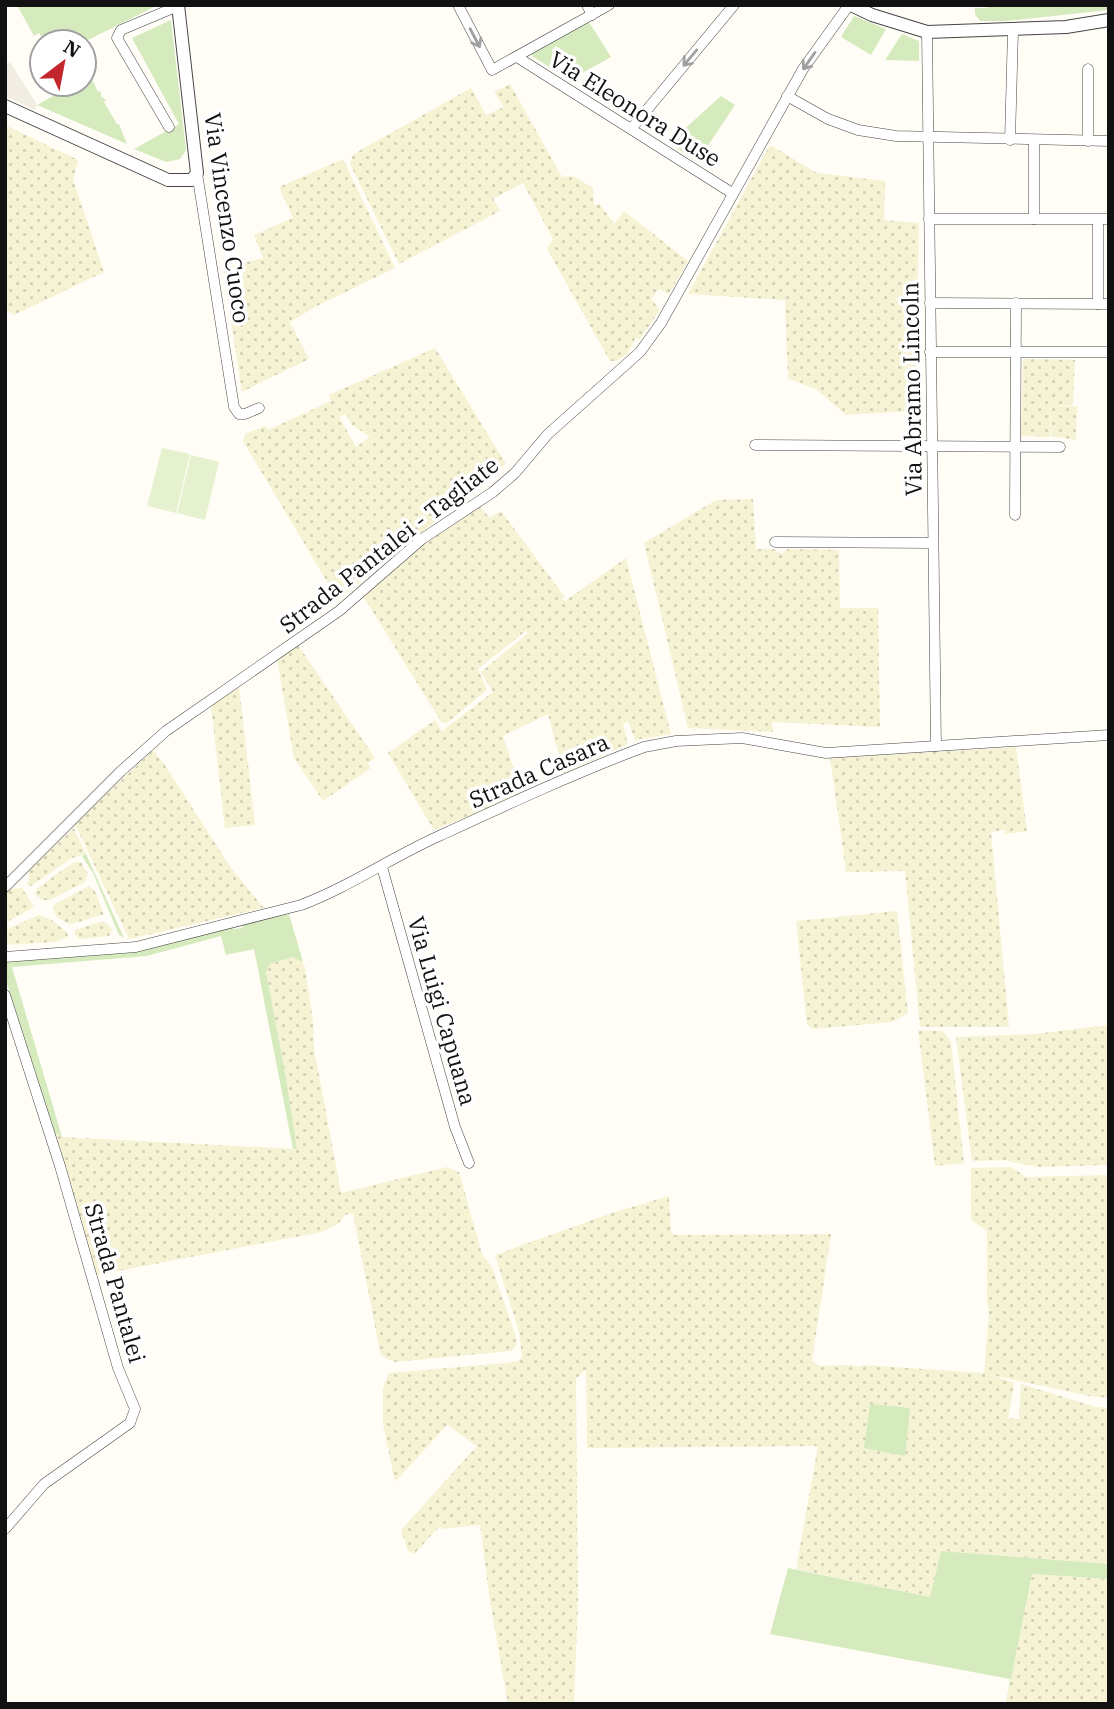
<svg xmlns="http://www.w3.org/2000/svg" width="1114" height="1709" font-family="'IBM Plex Serif',serif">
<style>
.farmland{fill:url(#farmland-dots);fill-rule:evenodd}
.grass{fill:#d5ebbd}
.pitch{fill:#e6f2cf}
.plaza{fill:#f1ede2}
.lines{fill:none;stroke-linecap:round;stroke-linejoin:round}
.minor-casing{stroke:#444;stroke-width:11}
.tertiary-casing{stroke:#444;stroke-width:14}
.minor{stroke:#fff;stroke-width:10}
.tertiary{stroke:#fff;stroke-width:12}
.oneway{stroke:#a0a0a0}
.labels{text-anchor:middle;stroke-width:7;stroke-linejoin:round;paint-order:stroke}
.street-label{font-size:23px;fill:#111;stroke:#fff}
</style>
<defs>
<pattern id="farmland-dots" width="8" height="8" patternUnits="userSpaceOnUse" patternTransform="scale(1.75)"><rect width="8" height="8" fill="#f6f3d4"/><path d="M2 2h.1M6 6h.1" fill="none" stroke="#d2cfb5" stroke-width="1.8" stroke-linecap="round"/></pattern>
</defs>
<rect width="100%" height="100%" fill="#fffdf5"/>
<g class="farmland">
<path d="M510,84L562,177L573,176L593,188L594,206L599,203L614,224L624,211L688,261L669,294L659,289L651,299L660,310L639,340L636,337L628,353L616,361H610L547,249L553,239L523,183L493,199L500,211L399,264L350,164L352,156L357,152L471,88L486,115L504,107L494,92Z"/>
<path d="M5,125L78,160L73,179L104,272L14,315L5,310Z"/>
<path d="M770,145L817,173L885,181L884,220L919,223L916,369L910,411L846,415L816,389L788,379L785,300L688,294Z"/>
<path d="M343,159L395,268L317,306L290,322L309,359L242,392L223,268L263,258L254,235L293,218L279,187Z"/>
<path d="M435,348L506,464L443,514L435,501L432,502L440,518L338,600L243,441L245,434L265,426L268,430L331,401L329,395ZM346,414L351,424L370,437L356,447L339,417Z"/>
<path d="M1023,359L1075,360L1073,405L1051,406H1077L1076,440L1051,436V408L1050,437L1021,436Z"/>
<path d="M753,499L756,549H773L782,554L788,549L839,550L840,608H878L880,727L772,722L773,732L688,728L644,543L716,500Z"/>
<path d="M479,506L490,518L501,511L565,597L562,599L565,601L626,558L671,734L635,740L628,721L623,724L628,744L564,774L548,714L503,736L522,794L434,830L388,753L435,720L442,731L493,692L481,672L527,634V630L478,669L487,690L447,723H442L363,596L444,527Z"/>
<path d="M298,645L375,758L368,763L371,768L323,801L294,758L277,659Z"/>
<path d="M239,687L255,825L225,828L211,706Z"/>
<path d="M1016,747L1027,831L1005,834V830L991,832L1009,1027H920L905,871L846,872L830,758Z"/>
<path d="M153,750L164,764L231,868L264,908L129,939L75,824Z"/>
<path d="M74,828L86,854L72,858L31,886L26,884L29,881V871Z"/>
<path d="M81,862L88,874L85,882L50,900H42L35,894L38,888L58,873L73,863Z"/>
<path d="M89,886L95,891L104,914L72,924L67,923L57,917L53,909L55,904Z"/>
<path d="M22,888L34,907L5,923V894L10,889Z"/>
<path d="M897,911L908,1013L892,1022L813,1029L807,1025L796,921Z"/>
<path d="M39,915L50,919L67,932L68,937L55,942L5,945V930Z"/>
<path d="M103,921L109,925L112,930L109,936L80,939L75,935V930Z"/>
<path d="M292,957L301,960L305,967L313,1022L314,1048L341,1193L447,1167L459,1172L482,1254L492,1267L516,1337V1346L511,1351L395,1362L383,1357L380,1352L353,1213L345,1215L338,1224L322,1232L97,1275L51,1130L62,1137L297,1149L286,1077L266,972L270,964Z"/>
<path d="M1109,1025V1165L1038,1167L1003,1160L972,1161L956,1037L1035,1034Z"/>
<path d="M918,1030L943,1031L951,1042L964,1163L935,1166Z"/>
<path d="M1011,1167L1026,1177L1109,1175V1398L1089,1396L991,1375L1014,1383L1008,1418L1019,1419L1021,1384L1096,1407L1109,1408V1564L941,1551L930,1597L796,1569L818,1446L587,1448L586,1369L576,1379L578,1602L574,1704H508L490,1601L480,1525L442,1529L440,1526L414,1554L408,1551L401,1530L477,1446L447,1425L395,1482L383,1424V1388L389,1373L507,1363L518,1361L522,1357L519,1332L495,1255L612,1213L669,1196L671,1231L674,1235L831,1234L812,1361L819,1366L851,1365L858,1367L863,1365L984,1373L989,1311L987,1303V1231L971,1220V1168Z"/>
<path d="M1032,1574L1109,1579V1704H1006Z"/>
</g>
<g class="grass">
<path d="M17,5H158L84,42H45L39,33L34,36Z"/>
<path d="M988,5H1109V10L1006,21H980L975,14V8H987Z"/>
<path d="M854,16L886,29L871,55L841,37Z"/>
<path d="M171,20L186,150L180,159L166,162L134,149L179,124L132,38Z"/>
<path d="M589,22L611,57L570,80L532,56L533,53Z"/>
<path d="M902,34L919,41V61L885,60Z"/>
<path d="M85,65L98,92L100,91L102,97L106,100L104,102L117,124H119L127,144L37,105L69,87L68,84H84Z"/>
<path d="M721,96L735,105L697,162L669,143Z"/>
<path d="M86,854L124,938L119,935L93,873L82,856Z"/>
<path d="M289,914L303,962L292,957L270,964L266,972L286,1077L297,1149H293L254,949L226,955L221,936L147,956L12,967L62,1137L51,1130L5,977V961L138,949L231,927L234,929L242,928L244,923Z"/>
<path d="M870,1404L910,1408L905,1456L864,1448Z"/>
<path d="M941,1551L1109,1564V1579L1032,1574L1006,1704L1010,1679L770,1634L788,1568L930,1597Z"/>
</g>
<g class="pitch">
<path d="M162,448L190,454L176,513L147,506Z"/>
<path d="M191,455L219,462L205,520L177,513Z"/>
</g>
<path class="plaza" d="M10,62L37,105L35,110L5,96V65Z"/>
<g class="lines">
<defs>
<g id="minor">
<path d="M458,5L492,70L609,5"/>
<path d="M587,5L592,15"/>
<path d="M927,32L936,746"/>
<path d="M517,57L732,193"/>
<path d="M1088,69V141"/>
<path d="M787,96L828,119L858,130L896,136L1109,141"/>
<path d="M169,127L117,38L121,30L178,6"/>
<path d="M631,129L734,5"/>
<path d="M1010,140L1013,30"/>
<path d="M197,173L234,407L239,414H245L259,408"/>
<path d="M929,219H1109"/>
<path d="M1034,219V140"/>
<path d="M1098,220V304"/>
<path d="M930,303L1109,304"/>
<path d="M930,352H1109"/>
<path d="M755,445L1060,447"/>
<path d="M1015,515L1016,303"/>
<path d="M775,542L933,543"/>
<path d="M382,867L455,1127L469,1163"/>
<path d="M5,887L121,771L166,731L339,611L422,539L493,492L515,473L548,434L640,352L661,323L803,69L849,5"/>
<path d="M5,957L136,947L301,905C349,887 392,857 439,836C506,805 575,773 644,747L676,741L742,738L826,753L1109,735"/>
<path d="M5,995L60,1166L118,1368L135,1409L130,1423L44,1484L5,1529"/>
</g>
<g id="tertiary">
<path d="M851,5L872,15L927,32L1066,27L1109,20"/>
<path d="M5,106L168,180H192L197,173L178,5"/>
</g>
</defs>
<use href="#minor" class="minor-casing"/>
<use href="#tertiary" class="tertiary-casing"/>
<use href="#minor" class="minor"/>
<use href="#tertiary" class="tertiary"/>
</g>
<defs><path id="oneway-shaft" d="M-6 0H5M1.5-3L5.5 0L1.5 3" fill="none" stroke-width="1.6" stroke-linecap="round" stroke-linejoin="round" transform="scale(1.75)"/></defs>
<g class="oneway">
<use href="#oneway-shaft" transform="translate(475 38) rotate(62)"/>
<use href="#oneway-shaft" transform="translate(690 58) rotate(130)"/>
<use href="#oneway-shaft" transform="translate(809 61) rotate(125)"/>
</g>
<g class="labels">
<g class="street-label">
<text transform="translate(635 109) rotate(32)" y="8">Via Eleonora Duse</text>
<text transform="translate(227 218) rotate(82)" y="8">Via Vincenzo Cuoco</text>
<text transform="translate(912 389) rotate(-91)" y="8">Via Abramo Lincoln</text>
<text transform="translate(389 545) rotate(-38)" y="8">Strada Pantalei - Tagliate</text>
<text transform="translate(539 771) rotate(-24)" y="8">Strada Casara</text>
<text transform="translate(442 1011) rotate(74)" y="8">Via Luigi Capuana</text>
<text transform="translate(115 1283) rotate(74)" y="8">Strada Pantalei</text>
</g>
</g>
<rect width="1114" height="1709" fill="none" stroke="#111111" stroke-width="14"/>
<g transform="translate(63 63) rotate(32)"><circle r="33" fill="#ffffff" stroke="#a0a0a0" stroke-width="2"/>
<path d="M0-5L12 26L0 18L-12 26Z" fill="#c4262e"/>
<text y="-10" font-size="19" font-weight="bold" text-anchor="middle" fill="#111111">N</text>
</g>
</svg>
